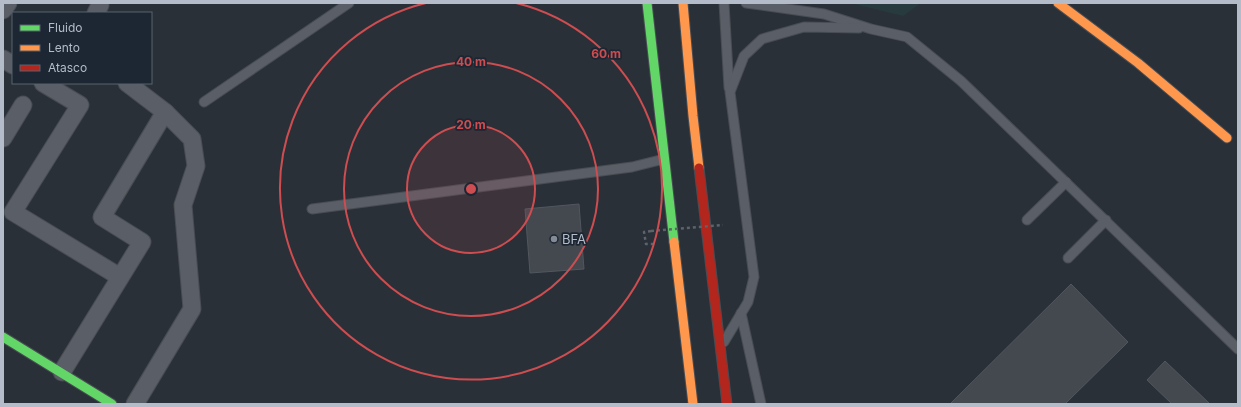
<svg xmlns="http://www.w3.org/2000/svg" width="1241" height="407" font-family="Inter,sans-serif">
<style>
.green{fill:#273a3e}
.building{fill:#444950;stroke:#52575f}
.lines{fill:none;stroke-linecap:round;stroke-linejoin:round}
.lane-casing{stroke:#484c53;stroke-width:11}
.street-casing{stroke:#484c53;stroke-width:19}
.fast-casing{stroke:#484c53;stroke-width:11}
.slow-casing{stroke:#484c53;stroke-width:11}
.jam-casing{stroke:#484c53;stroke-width:11}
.path{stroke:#5d636a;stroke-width:2.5;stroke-dasharray:3 3;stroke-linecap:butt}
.lane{stroke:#5a5e66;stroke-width:9}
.street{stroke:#5a5e66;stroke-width:17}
.fast{stroke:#63d668;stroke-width:9}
.slow{stroke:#ff974d;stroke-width:9}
.jam{stroke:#b3261e;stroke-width:9}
.path-bridge{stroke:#5d636a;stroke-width:2.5;stroke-dasharray:3 3;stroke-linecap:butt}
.ring{fill:none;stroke:#ce4d50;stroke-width:2}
.poi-dot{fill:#848b96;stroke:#1d2633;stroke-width:1.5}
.labels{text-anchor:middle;stroke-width:3.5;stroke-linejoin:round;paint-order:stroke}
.poi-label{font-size:13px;fill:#b4bcc9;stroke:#1d2633;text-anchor:start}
.centre{fill:#ce4d50;stroke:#1d2633;stroke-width:2}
.ring-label{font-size:12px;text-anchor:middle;font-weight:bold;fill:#ce4d50;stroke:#1d2633;stroke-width:3.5;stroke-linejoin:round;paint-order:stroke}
</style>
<rect width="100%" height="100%" fill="#2a3038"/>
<path class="green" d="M850,3H921L903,16Z"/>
<g class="building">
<path d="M579,204L584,269L530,273L525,209Z"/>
<path d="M1071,284L1128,342L1065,404H950Z"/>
<path d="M1165,361L1210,404H1172L1147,380Z"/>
</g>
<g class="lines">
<defs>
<g id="lane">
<path d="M724,3L729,88"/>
<path d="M746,3L824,14L871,29L907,37L961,81L1238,349"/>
<path d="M204,102L349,3"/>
<path d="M312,209L632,167L664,159"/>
<path d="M1027,220L1066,182"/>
<path d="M1068,258L1106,220"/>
<path d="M741,313L761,404"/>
<path d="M724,342L748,302L754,277L730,92L744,56L762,39L804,27L859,28"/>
</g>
<g id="street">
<path d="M3,10L8,3"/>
<path d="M96,13L100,5"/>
<path d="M3,59L13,65"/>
<path d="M43,83L80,105L13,212L120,277"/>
<path d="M3,138L23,105"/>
<path d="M62,372L142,242L102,217L165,112L127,83"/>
<path d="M135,404L192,309L183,205L196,166L192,139L165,112"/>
</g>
<g id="fast">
<path d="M647,3L674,242"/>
<path d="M3,337L112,404"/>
</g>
<g id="slow">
<path d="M683,3L693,116L699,168"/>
<path d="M1058,3L1138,63L1227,138"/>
<path d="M674,242L693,404"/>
</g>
<path id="jam" d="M699,168L727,404"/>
</defs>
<use href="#lane" class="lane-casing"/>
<use href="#street" class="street-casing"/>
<use href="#fast" class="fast-casing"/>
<use href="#slow" class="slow-casing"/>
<use href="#jam" class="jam-casing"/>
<path class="path" d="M651,231L644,232L646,244H654"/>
<use href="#lane" class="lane"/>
<use href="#street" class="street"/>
<use href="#fast" class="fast"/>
<use href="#slow" class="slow"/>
<use href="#jam" class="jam"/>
<path class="path-bridge" d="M651,231L723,225"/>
</g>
<circle cx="471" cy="189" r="64" fill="#ce4d50" fill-opacity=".12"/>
<g class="ring">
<circle cx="471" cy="189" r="64"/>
<circle cx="471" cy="189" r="127"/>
<path d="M516 3A191 191 0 1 1 426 3"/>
</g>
<circle class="poi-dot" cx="554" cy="239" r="4"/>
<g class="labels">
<g class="poi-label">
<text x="562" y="244">BFA</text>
</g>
</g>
<circle cx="471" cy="189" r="6" class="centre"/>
<g class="ring-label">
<text x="606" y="58">60 m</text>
<text x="471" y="66">40 m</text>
<text x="471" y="129">20 m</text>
</g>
<rect width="1241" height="407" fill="none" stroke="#b4bcc9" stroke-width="8"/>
<rect x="12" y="12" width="140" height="72" fill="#1d2633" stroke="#59626f"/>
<rect x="20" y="25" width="20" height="6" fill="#63d668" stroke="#59626f"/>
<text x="48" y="32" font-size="12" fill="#b4bcc9">Fluido</text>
<rect x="20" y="45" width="20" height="6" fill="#ff974d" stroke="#59626f"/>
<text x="48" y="52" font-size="12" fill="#b4bcc9">Lento</text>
<rect x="20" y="65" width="20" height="6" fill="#b3261e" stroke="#59626f"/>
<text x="48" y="72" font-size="12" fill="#b4bcc9">Atasco</text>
</svg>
